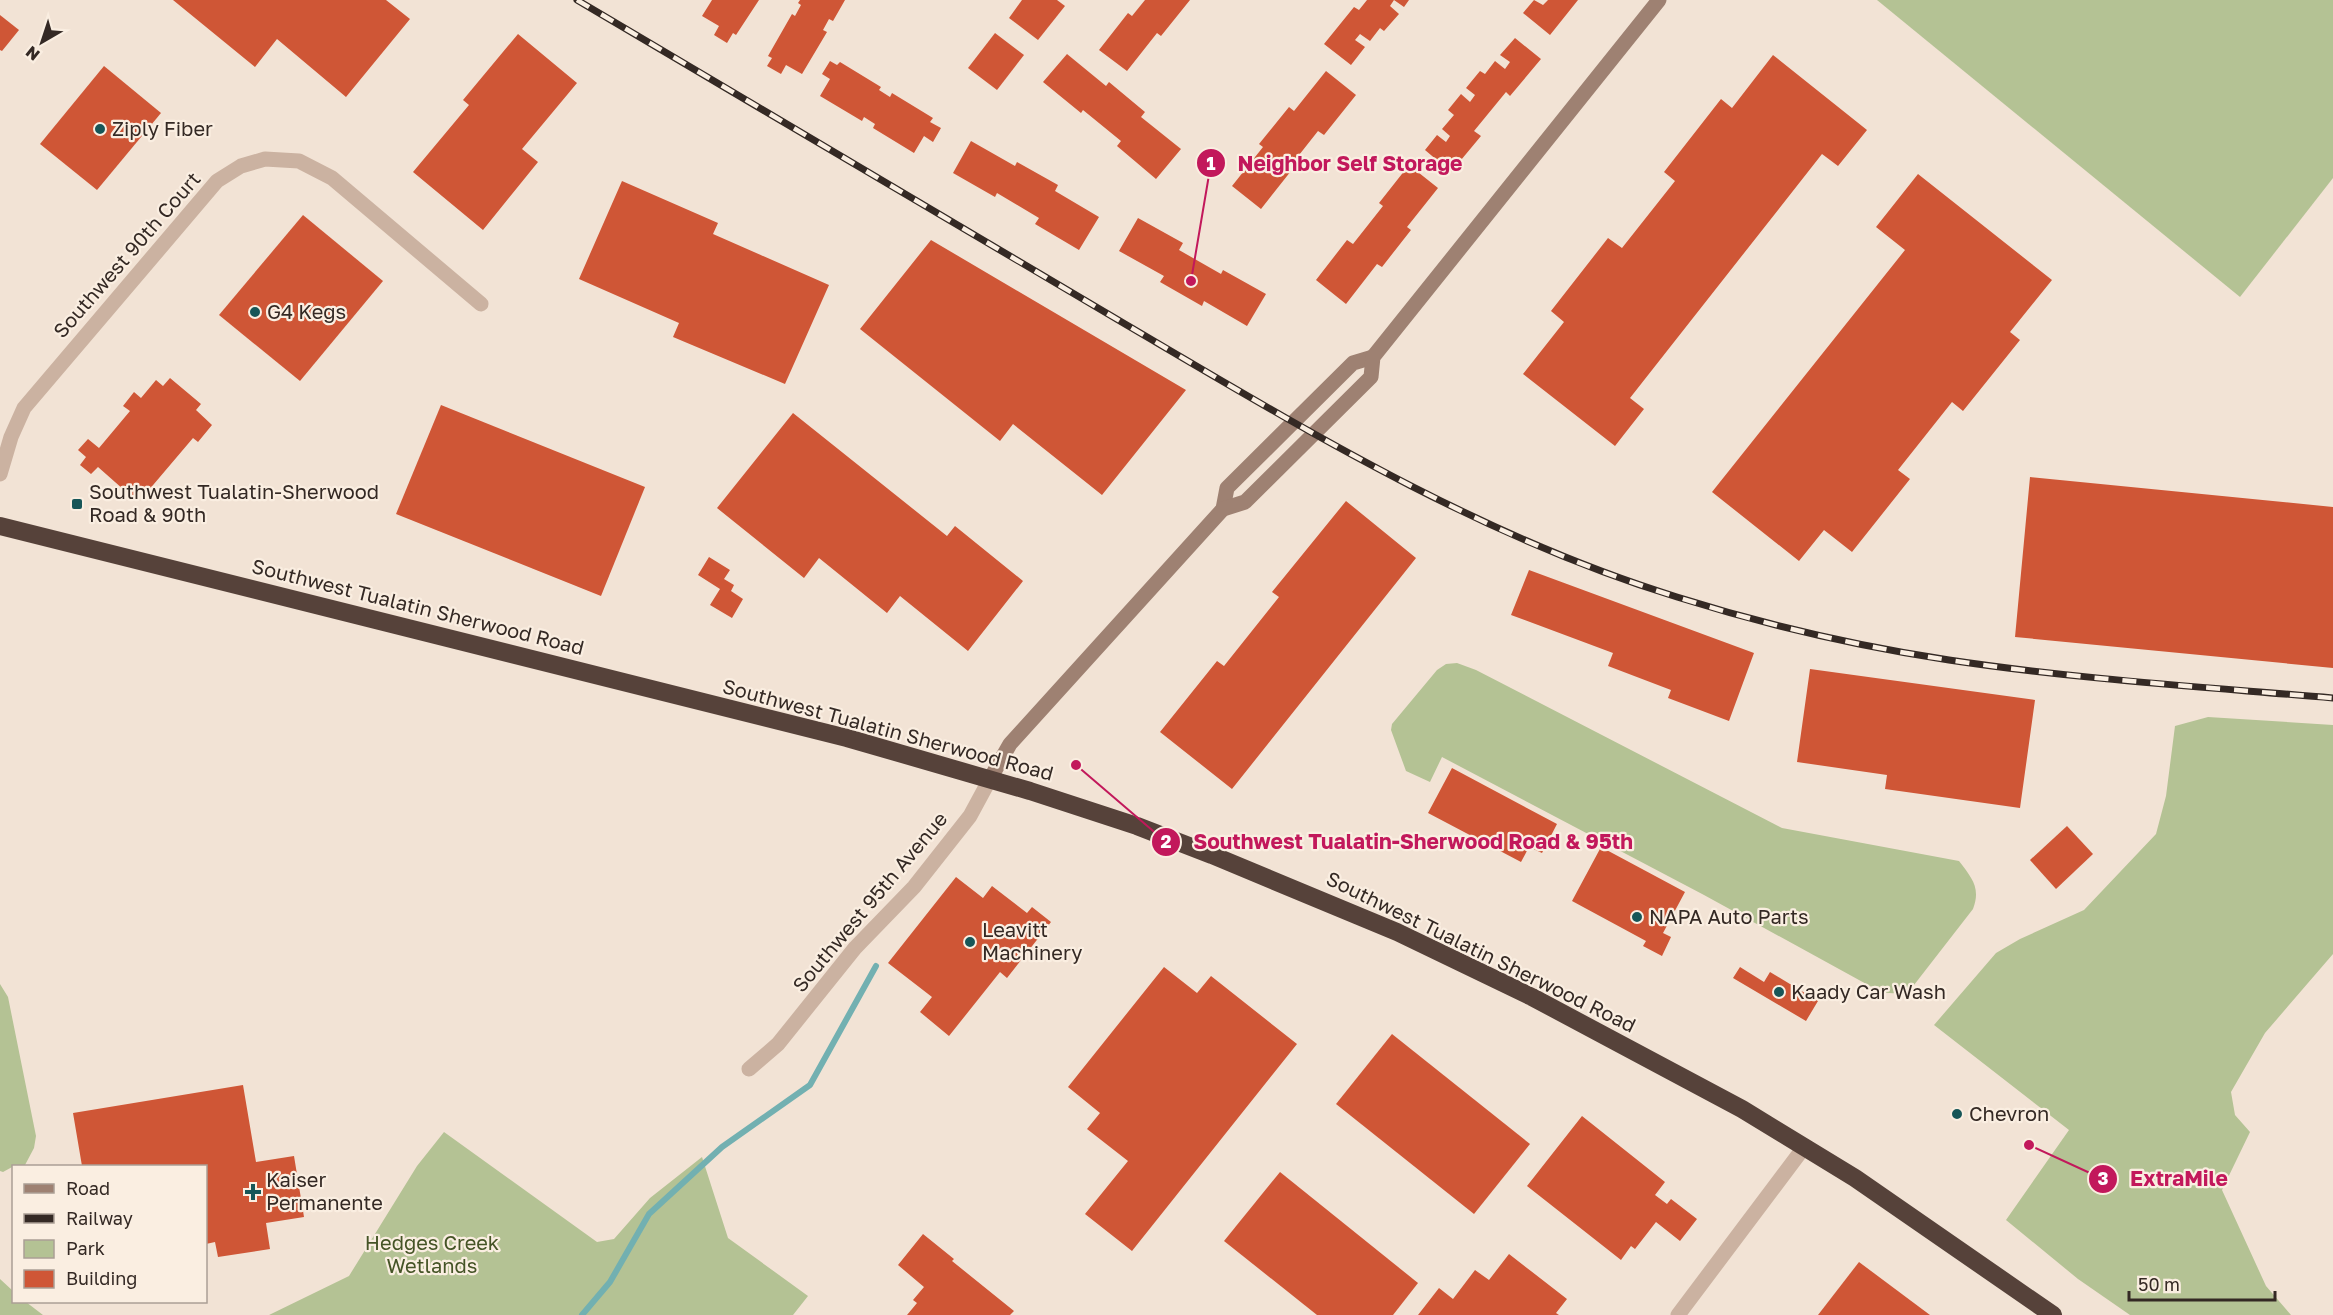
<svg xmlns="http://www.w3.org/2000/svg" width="2333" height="1315" font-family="'Golos Text',sans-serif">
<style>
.green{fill:#b4c294}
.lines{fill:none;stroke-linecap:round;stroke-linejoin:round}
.stream{stroke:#72b0b1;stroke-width:6}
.building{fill:#cf5636}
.street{stroke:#cbb2a1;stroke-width:15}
.secondary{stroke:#9e8172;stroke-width:15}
.highway{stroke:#56423a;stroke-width:18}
.rail-casing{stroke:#342924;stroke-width:7}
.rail{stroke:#faeee1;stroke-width:4.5;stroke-dasharray:14;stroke-linecap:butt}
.poi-dot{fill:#175658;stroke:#faeee1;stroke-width:2}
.labels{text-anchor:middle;stroke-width:4.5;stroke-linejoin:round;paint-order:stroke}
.poi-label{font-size:20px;fill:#342924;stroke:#faeee1;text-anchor:start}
.street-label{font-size:20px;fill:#342924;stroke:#faeee1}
.park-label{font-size:20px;fill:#455426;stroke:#faeee1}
.leader{fill:none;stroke:#c2185b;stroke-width:2}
.callout-dot{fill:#c2185b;stroke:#faeee1;stroke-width:2}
.mark-label{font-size:18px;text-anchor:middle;font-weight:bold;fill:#fff}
.callout-label{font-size:21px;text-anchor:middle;font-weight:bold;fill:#c2185b;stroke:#faeee1;stroke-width:4.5;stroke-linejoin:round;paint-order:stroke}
</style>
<rect width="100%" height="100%" fill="#f2e3d5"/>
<g class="green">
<path d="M1877,0H2333V178L2240,297Z"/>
<path d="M1446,664L1457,663L1476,670L1782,828L1959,861C1972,878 1981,888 1973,909L1914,985C1902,994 1893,995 1879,991L1704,895L1442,757L1430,782L1406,771L1391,730L1392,724L1437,670Z"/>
<path d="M2208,717L2333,725V954L2265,1033L2231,1092L2235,1115L2250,1132L2222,1190L2266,1286L2291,1315H2130L2078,1279L2006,1220L2069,1130L1934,1025L1996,953L2020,939L2084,910L2156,834L2166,796L2175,726Z"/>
<path d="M0,984L8,997L36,1136L34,1148L25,1165L14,1166L3,1172L0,1171Z"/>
<path d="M444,1132L597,1242L614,1239L650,1198L702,1157L728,1238L808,1296L793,1315H269L349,1276L417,1166Z"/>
<path d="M0,1279L13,1291L14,1302H26L43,1315H0Z"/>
</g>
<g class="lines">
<path class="stream" d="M582,1315L610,1282L649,1214L722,1147L810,1085L876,966"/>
</g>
<g class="building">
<path d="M173,0H386L410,19L346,97L277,39L255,67Z"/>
<path d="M712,0H759L736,35L733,33L727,43L714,35L719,26L702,16Z"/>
<path d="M800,0H845L833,21L829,19L823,30L827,32L802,74L786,65L781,74L767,66L772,58L768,56L792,14L795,16L801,5L798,3Z"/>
<path d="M1022,0H1057L1065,6L1038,40L1009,18Z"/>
<path d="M1145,0H1190L1161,36L1157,33L1127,71L1099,50L1128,13L1132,16Z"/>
<path d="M1367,0H1409L1404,7L1394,0L1390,6L1399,14L1384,31L1380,28L1370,41L1360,34L1355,40L1365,47L1351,65L1324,44L1354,7L1359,10Z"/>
<path d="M1534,0L1543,5L1548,0H1578L1550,35L1523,13Z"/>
<path d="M0,15L19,30L2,51L0,50Z"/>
<path d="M995,33L1024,55L997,90L968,68Z"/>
<path d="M518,34L577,83L522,149L538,162L483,230L413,172L469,105L463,100Z"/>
<path d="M1515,38L1541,59L1510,96L1506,92L1474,131L1481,136L1451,172L1425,150L1437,135L1446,142L1450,136L1442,129L1454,115L1448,110L1461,94L1470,102L1475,95L1466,88L1480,71L1485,74L1495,61L1505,69L1510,62L1500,55Z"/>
<path d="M1067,54L1106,86L1109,82L1145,112L1141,117L1181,149L1156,179L1117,146L1121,141L1083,110L1081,113L1043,82Z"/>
<path d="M1773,55L1867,130L1838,166L1822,154L1630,398L1644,409L1615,446L1523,374L1564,322L1551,311L1608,238L1622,248L1675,181L1664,172L1721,99L1732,108Z"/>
<path d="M830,61L837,65L840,62L881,87L879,90L890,97L892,93L933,118L930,122L941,128L933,142L924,136L914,153L873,128L875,124L864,117L862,121L820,96L830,79L822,74Z"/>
<path d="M104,66L161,113L97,190L40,144Z"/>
<path d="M1326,71L1356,95L1324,135L1318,131L1288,169L1291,171L1261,209L1232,186L1263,147L1259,144L1289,107L1294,111Z"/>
<path d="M971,141L1015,166L1017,162L1058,185L1055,191L1099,217L1079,250L1035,224L1039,218L997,193L995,197L953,173Z"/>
<path d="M1409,165L1438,188L1407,227L1411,230L1382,267L1377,264L1346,304L1316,280L1347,240L1353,244L1383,206L1379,203Z"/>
<path d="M1918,174L2052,280L2010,332L2020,340L1963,411L1952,402L1898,470L1910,479L1852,552L1824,530L1799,561L1712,492L1905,250L1876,227Z"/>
<path d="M622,181L718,223L713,234L829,285L785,384L673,337L679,323L579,279Z"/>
<path d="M303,215L383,281L300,381L219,315Z"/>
<path d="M1138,218L1183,243L1179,250L1221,274L1223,270L1266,294L1247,326L1204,301L1202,306L1160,282L1164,276L1119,251Z"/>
<path d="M931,240L1186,390L1102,495L1013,424L1000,441L860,329Z"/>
<path d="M170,378L201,404L196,410L212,425L198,442L193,438L148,491L142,486L132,497L98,467L91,474L80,465L86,457L78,450L88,439L99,448L130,411L123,406L134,392L141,398L156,380L163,386Z"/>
<path d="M441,405L645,487L601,596L396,514Z"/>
<path d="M793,413L947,536L955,526L1023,581L968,651L900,596L887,613L819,558L804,578L717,508Z"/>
<path d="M2030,477L2333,507V668L2015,637Z"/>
<path d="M1346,501L1416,558L1232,789L1160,732L1217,661L1224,666L1279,597L1272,592Z"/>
<path d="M709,557L730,570L724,579L734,585L731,591L743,599L732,618L710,605L720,589L698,575Z"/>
<path d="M1529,570L1754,653L1729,721L1668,698L1671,690L1608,666L1613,653L1511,615Z"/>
<path d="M1810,669L2035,700L2020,808L1885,789L1887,775L1797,762Z"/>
<path d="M1452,768L1557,824L1542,853L1529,847L1521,862L1428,813Z"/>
<path d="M2067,826L2093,854L2056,889L2030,860Z"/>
<path d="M1601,847L1685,892L1663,933L1671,937L1662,956L1643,946L1646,941L1572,901Z"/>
<path d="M956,877L983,898L992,886L1027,913L1032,907L1051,922L1007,978L1000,972L949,1036L920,1012L932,997L888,963Z"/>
<path d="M1164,967L1197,993L1211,976L1297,1044L1132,1251L1085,1214L1128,1161L1087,1129L1100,1113L1068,1087Z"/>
<path d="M1740,967L1764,982L1770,972L1818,1001L1806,1021L1733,978Z"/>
<path d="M1392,1034L1530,1144L1474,1214L1336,1104Z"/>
<path d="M243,1085L256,1162L294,1156L304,1217L266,1223L270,1249L218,1257L215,1242L206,1244V1166H82L73,1113Z"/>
<path d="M1582,1116L1665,1182L1655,1195L1667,1204L1671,1199L1697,1219L1680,1241L1656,1222L1635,1249L1631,1246L1621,1260L1527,1186Z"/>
<path d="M1280,1172L1418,1283L1393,1315H1317L1224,1241Z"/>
<path d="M923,1234L954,1259L952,1261L1014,1311L1010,1315H907L917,1303L913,1300L924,1287L898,1265Z"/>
<path d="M1509,1254L1567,1299L1556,1313L1559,1315H1418L1439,1288L1453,1299L1475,1270L1489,1280Z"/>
<path d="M1859,1262L1930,1315H1818Z"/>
</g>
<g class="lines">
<g class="street">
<path d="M0,474L11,437L24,408L217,181L241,166L265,159L299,161L332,178L481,304"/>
<path d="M749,1069L778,1044L855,948L914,887L970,816L990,779"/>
<path d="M1678,1315L1805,1146"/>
</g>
<g class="secondary">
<path d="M1223,509L1227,488L1353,363L1373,357"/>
<path d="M990,779L1010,744L1223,509L1245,502L1371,377L1373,357L1659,0"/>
</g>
<path class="highway" d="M0,526L847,738L1030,791L1137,826L1212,855L1397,932L1532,997L1742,1109L1855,1178L2053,1315"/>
<defs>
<path id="rail" d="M577,0C760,108 942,216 1125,324C1302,428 1479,536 1677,597C1766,625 1857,646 1949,660C2076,679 2205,687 2333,698"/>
</defs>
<use href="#rail" class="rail-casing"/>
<use href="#rail" class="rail"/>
</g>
<g class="poi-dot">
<circle cx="100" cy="129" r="6"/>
<circle cx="255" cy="312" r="6"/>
<rect x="71" y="498" width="12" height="12" rx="3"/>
<circle cx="1637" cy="917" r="6"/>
<circle cx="970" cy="942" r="6"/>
<circle cx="1779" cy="992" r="6"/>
<circle cx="1957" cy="1114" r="6"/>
<path d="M250 1183h6v6h6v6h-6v6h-6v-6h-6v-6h6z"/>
</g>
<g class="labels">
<g class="poi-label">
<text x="112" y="136">Ziply Fiber</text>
<text x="267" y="319">G4 Kegs</text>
<text x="89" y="499">Southwest Tualatin-Sherwood<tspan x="89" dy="23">Road &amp; 90th</tspan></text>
<text x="1649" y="924">NAPA Auto Parts</text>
<text x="982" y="937">Leavitt<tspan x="982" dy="23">Machinery</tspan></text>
<text x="1791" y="999">Kaady Car Wash</text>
<text x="1969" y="1121">Chevron</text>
<text x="266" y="1187">Kaiser<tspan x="266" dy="23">Permanente</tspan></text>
</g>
<g class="street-label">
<text transform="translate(127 255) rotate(-49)" y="7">Southwest 90th Court</text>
<text transform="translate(418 607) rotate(14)" y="7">Southwest Tualatin Sherwood Road</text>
<text transform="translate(888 730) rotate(15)" y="7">Southwest Tualatin Sherwood Road</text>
<text transform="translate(870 902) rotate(-50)" y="7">Southwest 95th Avenue</text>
<text transform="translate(1481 952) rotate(26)" y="7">Southwest Tualatin Sherwood Road</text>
</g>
<g class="park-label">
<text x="432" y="1250">Hedges Creek<tspan x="432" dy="23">Wetlands</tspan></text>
</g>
</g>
<path class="leader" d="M1191 281L1211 163M1076 765L1166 842M2029 1145L2103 1179"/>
<g class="callout-dot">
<circle cx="1191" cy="281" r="6"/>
<circle cx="1076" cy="765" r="6"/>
<circle cx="2029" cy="1145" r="6"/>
<circle cx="1211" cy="163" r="15"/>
<circle cx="1166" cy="842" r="15"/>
<circle cx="2103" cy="1179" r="15"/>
</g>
<g class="mark-label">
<text x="1211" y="170">1</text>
<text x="1166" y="848">2</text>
<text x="2103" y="1185">3</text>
</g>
<g class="callout-label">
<text x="1350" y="171">Neighbor Self Storage</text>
<text x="1413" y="849">Southwest Tualatin-Sherwood Road &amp; 95th</text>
<text x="2179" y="1186">ExtraMile</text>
</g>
<rect x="12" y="1165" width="195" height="138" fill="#faeee1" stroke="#ab9f95" stroke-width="1.5"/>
<rect x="24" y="1184" width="30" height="9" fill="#9e8172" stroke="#ab9f95" stroke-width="1.5"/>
<text x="66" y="1195" font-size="18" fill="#342924">Road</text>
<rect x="24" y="1214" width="30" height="9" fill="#342924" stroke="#ab9f95" stroke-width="1.5"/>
<text x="66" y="1225" font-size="18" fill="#342924">Railway</text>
<rect x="24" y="1240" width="30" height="18" fill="#b4c294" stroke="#ab9f95" stroke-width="1.5"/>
<text x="66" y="1255" font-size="18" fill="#342924">Park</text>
<rect x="24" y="1270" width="30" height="18" fill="#cf5636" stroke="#ab9f95" stroke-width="1.5"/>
<text x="66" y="1285" font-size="18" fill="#342924">Building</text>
<g transform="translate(42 42) rotate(219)" stroke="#faeee1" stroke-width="4.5" paint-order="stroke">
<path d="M0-4.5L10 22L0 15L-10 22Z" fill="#342924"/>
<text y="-9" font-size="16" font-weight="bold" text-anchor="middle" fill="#342924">N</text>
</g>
<path d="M2129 1291v9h146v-9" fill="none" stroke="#342924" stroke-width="3"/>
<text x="2138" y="1291" font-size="18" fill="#342924" stroke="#faeee1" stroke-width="4.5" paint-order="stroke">50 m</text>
</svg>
